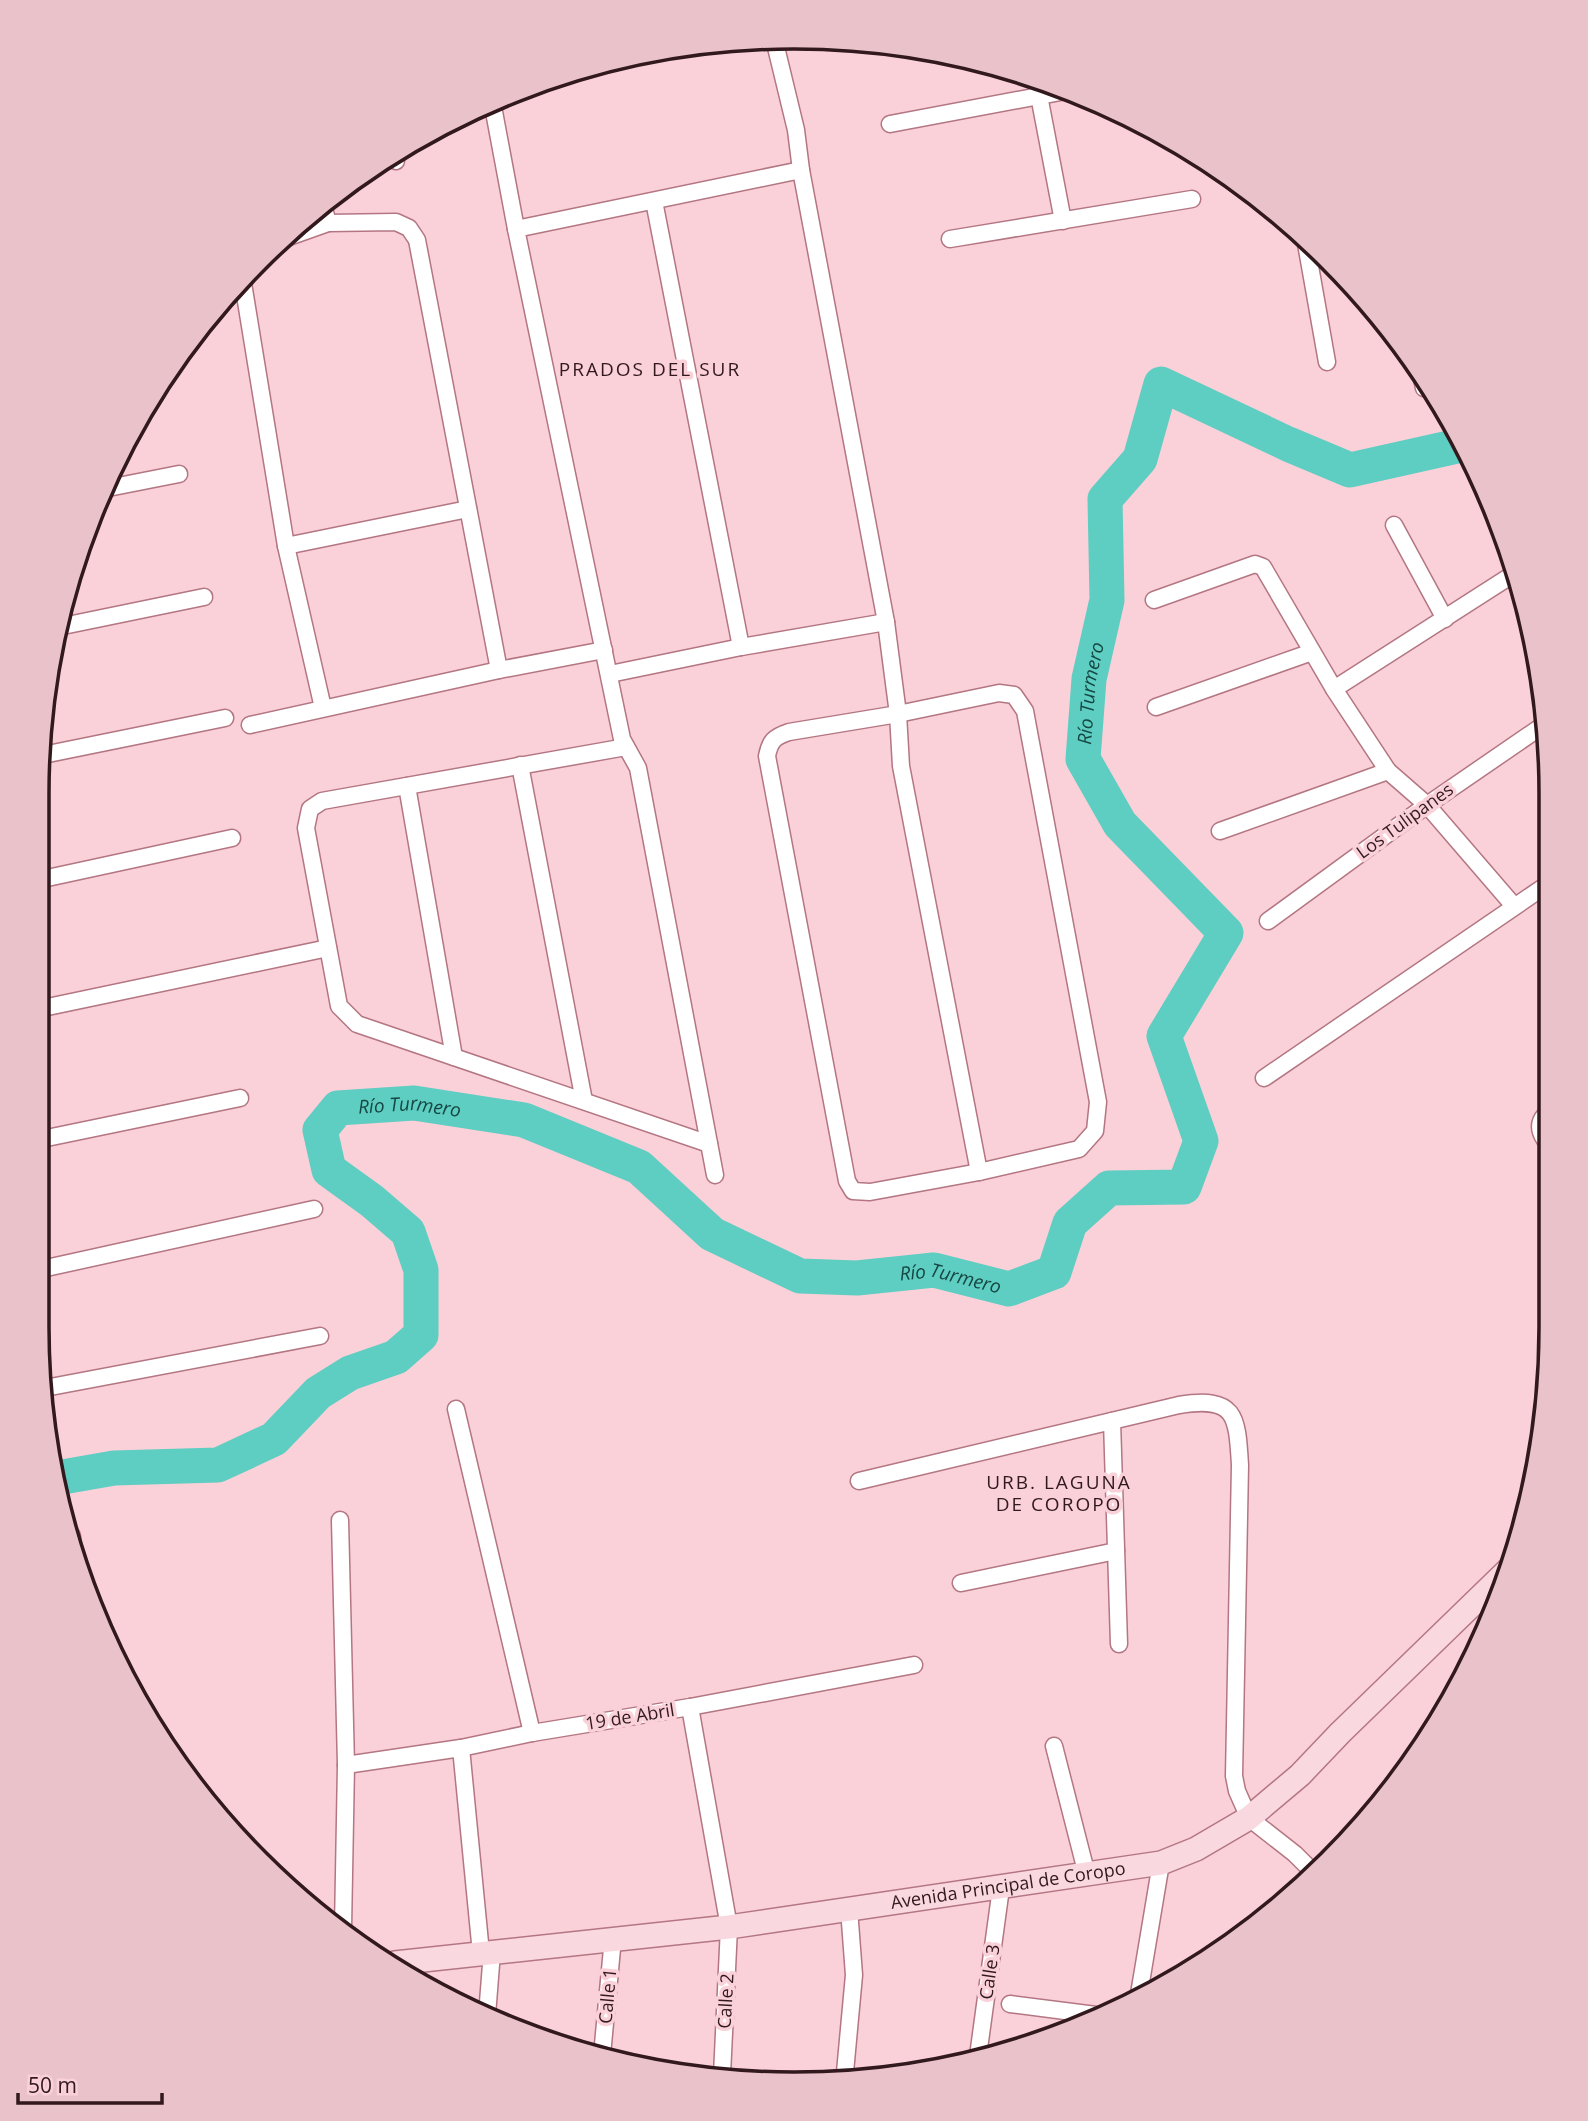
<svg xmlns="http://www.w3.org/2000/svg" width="1588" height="2121" font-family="'Open Sans',sans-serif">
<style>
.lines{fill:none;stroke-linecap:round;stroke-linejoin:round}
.river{stroke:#5ecdc2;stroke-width:35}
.street-casing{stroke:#b37682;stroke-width:19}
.secondary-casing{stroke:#b37682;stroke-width:26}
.street{stroke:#fff;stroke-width:16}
.secondary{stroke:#fad8e0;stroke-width:23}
.labels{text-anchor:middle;stroke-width:7;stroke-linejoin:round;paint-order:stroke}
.street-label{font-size:18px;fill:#31191e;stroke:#fad1d8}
.neighbourhood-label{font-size:19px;letter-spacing:2px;fill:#31191e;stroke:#fad1d8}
.water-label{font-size:19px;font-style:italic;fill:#154742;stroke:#fad1d8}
.rim{fill:none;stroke:#31191e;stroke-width:3.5}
</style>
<rect width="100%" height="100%" fill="#fad1d8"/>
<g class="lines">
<path class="river" id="s1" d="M57,1478L114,1468L218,1465L274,1439L318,1393L350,1373L396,1357L421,1335V1270L408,1232L372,1201L329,1170L320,1130L338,1108L414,1103L524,1120L639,1167L712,1234L800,1276L857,1278L934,1270L1009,1289L1054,1272L1070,1223L1109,1188L1184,1187L1201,1141L1164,1036L1226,933L1120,824L1083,759L1089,679L1107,600L1105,499L1140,459L1161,384L1288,444L1350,470L1462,445"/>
<defs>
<g id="street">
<path d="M774,39L796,130L801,170L886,622L898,714L901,766L979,1172"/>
<path d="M1036,80L1063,221"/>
<path d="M492,101L516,229"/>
<path d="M890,124L1071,90"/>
<path d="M394,153L396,161"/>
<path d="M654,201L741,647"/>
<path d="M323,205L328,223"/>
<path d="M1305,238L1327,362"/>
<path d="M283,239L328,223L396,222L409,228L417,240L499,670"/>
<path d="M950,239L1192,199"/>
<path d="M242,277L286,546L323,708"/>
<path d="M1420,369L1424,388"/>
<path d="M103,489L179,474"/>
<path d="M1394,525L1445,619"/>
<path d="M286,546L468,509"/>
<path d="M1154,600L1255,564L1263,567L1334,689L1388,771L1427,805L1514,906"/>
<path d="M58,627L204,597"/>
<path d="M610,674L741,647L886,622"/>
<path d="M1334,689L1512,575"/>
<path d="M999,693L1014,695L1025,711L1098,1102L1095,1131L1079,1149L979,1172L870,1192L853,1191L847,1181L767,756C770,741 774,737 789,732L898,714Z"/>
<path d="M1156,707L1312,652"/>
<path d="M250,725L499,670L604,650"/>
<path d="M626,747L322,801L310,809L306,828L339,1006L357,1024L709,1144"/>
<path d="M38,756L225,718"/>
<path d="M520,765L584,1101"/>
<path d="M407,786L454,1057"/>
<path d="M1220,831L1388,771"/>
<path d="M38,880L232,838"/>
<path d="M1268,921L1427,805L1545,724"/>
<path d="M38,1009L328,948"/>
<path d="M1264,1078L1545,886"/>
<path d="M1545,1115C1538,1123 1539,1131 1545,1140"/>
<path d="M37,1140L240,1098"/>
<path d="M715,1175L638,768L622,739L516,229L801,170"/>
<path d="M37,1270L314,1209"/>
<path d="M45,1388L320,1336"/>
<path d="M456,1409L532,1733"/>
<path d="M1112,1421L1119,1644"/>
<path d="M859,1481L1179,1405C1236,1396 1237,1415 1240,1465L1234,1776L1237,1791L1249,1818L1295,1854L1312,1871"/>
<path d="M340,1520L346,1765L343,1928"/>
<path d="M72,1546V1536"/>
<path d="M961,1583L1116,1551"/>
<path d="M690,1707L729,1927L722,2075"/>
<path d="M1054,1746L1087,1875"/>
<path d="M461,1748L481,1953"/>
<path d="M346,1765L461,1748L532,1733L690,1707L914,1665"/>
<path d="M1139,1994L1161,1863"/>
<path d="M1010,2004L1096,2015"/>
<path d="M487,2015L492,1952"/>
<path d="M602,2055L613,1938"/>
<path d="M978,2056L1001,1888"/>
<path d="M844,2083L854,1975L849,1909"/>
</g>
<g id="secondary">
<path id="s2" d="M395,1963L729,1927L1161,1863L1196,1849L1249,1818L1300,1775L1340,1733L1512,1566"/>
</g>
</defs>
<use href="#street" class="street-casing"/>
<use href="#secondary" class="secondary-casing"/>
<use href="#street" class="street"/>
<use href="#secondary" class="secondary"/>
</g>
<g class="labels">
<g class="street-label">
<text transform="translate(1405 821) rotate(-36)" y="6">Los Tulipanes</text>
<text transform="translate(630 1717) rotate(-9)" y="6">19 de Abril</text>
<text dy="6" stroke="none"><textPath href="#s2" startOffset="618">Avenida Principal de Coropo</textPath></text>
<text transform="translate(990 1972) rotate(-82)" y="6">Calle 3</text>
<text transform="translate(608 1996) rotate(-85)" y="6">Calle 1</text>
<text transform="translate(726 2001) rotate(-87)" y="6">Calle 2</text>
</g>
<g class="neighbourhood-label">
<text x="650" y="376">PRADOS DEL SUR</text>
<text x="1059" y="1489">URB. LAGUNA<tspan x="1059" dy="22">DE COROPO</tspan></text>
</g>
<g class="water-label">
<text dy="7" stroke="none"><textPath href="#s1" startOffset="2203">Río Turmero</textPath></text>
<text dy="7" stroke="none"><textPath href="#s1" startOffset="754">Río Turmero</textPath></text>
<text dy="7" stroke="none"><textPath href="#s1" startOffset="1342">Río Turmero</textPath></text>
</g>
</g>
<path d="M0 0H1588V2121H0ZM794 49H794A745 745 0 0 1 1539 794V1327A745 745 0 0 1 794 2072H794A745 745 0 0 1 49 1327V794A745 745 0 0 1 794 49Z" fill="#eac2c9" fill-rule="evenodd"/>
<path class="rim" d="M794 49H794A745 745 0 0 1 1539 794V1327A745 745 0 0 1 794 2072H794A745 745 0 0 1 49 1327V794A745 745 0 0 1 794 49Z"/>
<path d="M18 2093v10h144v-10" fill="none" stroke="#31191e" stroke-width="3.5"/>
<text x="28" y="2093" font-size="21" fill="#31191e" stroke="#fad1d8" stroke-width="5" paint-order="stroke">50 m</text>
</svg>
